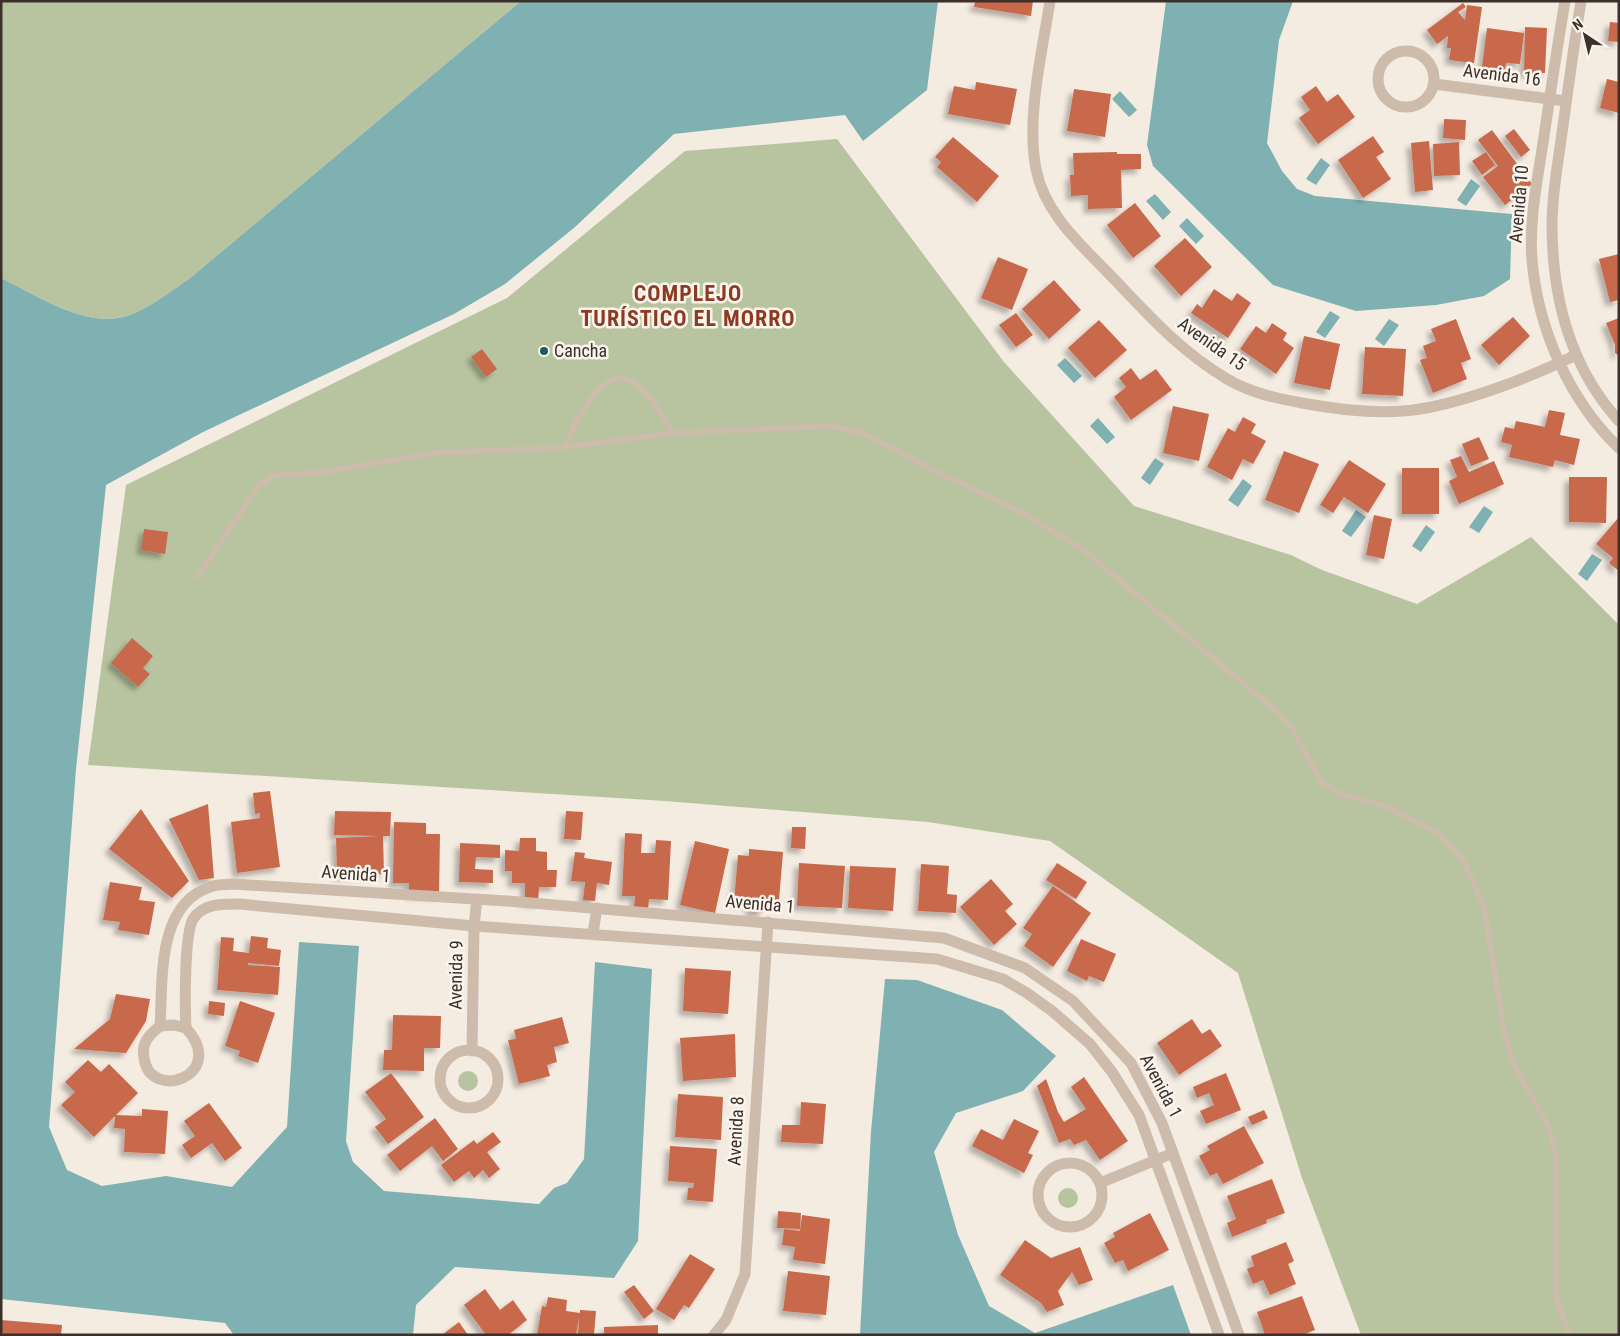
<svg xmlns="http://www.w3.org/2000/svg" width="1620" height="1336" font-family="'Roboto Condensed',sans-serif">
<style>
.green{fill:#b8c4a0}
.water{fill:#7fb0b2}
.building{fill:#c8694b;filter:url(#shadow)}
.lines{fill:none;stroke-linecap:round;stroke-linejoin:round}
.lane{stroke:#cdbbac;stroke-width:5.5}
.street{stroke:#cdbbac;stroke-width:11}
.poi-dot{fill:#1f5a5e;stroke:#fbf5ee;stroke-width:2}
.labels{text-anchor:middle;stroke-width:5;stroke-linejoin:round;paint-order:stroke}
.street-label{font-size:18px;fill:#3b302b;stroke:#fbf5ee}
.poi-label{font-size:18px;fill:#3b302b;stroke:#fbf5ee;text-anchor:start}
.district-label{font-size:22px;font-weight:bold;letter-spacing:1px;fill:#8c3b22;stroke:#fbf5ee}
</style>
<defs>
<filter id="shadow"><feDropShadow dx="-4.5" dy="4.5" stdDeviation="2.5" flood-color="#0004"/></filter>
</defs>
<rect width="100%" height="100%" fill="#f4ebe1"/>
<g class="green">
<path d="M1,1H521L189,279C172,290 155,304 137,312C92,334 41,297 1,278Z"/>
<path d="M837,139L1004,362L1134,506L1291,555L1322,570L1417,604L1531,537L1619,625V1335H1361L1302,1178L1238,973L1050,841L928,822L665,801L88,765L126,485L507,298L685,151Z"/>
<circle cx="468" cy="1081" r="10"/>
<circle cx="1068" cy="1198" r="10"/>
</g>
<g class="water">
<path d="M521,1H938L927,90L863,141L845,115L674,134L575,227L505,284L454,314L203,432L106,485L76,769L49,1127L67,1170L102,1186L166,1176L232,1187L287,1127L299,942L359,946L346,1141L353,1162L384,1191L539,1204L554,1188L567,1183L584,1159L595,962L652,969L638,1241L614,1278L455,1267L416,1305L413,1335H234L225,1323L1,1299V278C41,297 92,334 137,312C155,304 172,290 189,279Z"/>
<path d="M1166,1H1293L1279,40L1267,143L1282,171L1297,189L1315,196L1512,214L1510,279L1484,296L1436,305L1356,311L1273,285L1153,166L1147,145Z"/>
<path d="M1120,91L1137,110L1129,117L1112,99Z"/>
<path d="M1321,158L1330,165L1316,185L1306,179Z"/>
<path d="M1471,179L1480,186L1466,206L1457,200Z"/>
<path d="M1155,194L1171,212L1163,220L1146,201Z"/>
<path d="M1187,218L1204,236L1196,244L1179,226Z"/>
<path d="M1330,311L1340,317L1325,338L1316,332Z"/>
<path d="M1389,319L1399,325L1384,346L1375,339Z"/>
<path d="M1065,358L1082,376L1074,383L1057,365Z"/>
<path d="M1098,418L1115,437L1107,444L1090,426Z"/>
<path d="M1155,458L1164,464L1150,485L1141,478Z"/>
<path d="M1243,479L1252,486L1238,507L1228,500Z"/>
<path d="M1484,506L1493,512L1479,533L1469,527Z"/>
<path d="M1356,510L1366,517L1351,537L1342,531Z"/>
<path d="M1426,525L1435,532L1421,552L1412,546Z"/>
<path d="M1592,554L1602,560L1587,581L1578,574Z"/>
<path d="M885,979L917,980L1002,1010L1056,1056L1023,1091L956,1113L934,1152L958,1235L989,1306L1035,1333L1173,1285L1191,1335H860L871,1132Z"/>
</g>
<g class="building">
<path d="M975,1H1033L1031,16L974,7Z"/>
<path d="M1463,3L1466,7L1458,12L1465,20L1467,5L1482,7L1474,63L1449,60L1451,48H1447L1448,36L1437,44L1427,30Z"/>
<path d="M1610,22L1619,23V42L1608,41Z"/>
<path d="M1525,27L1547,28L1545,73H1524Z"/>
<path d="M1487,28L1524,33L1520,64L1506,63L1505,70L1482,67Z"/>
<path d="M1607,79L1619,82V113L1600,108Z"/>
<path d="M976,82L1017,89L1010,125L948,114L954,86L975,90Z"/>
<path d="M1316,86L1327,102L1338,94L1355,117L1318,144L1299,118L1310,110L1301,97Z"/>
<path d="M1074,89L1111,94L1105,137L1067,131Z"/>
<path d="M1444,119L1466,120L1465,140L1443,138Z"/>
<path d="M1514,129L1530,150L1521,157L1505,136Z"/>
<path d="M1492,130L1532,184L1505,205L1483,177L1498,166L1478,140Z"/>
<path d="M1373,136L1384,152L1376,157L1391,179L1363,198L1338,160Z"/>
<path d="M953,137L999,176L977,202L937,167L941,162L935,157Z"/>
<path d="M1429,141L1433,190L1415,192L1411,143Z"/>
<path d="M1459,142L1460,175L1434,176L1433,144Z"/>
<path d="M1117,152V154H1141V169L1121,170L1122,208L1088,209V195L1071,196L1070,175H1074L1073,153Z"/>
<path d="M1486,152L1495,165L1482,175L1472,161Z"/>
<path d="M1135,203L1161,236L1133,258L1107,225Z"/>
<path d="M1185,238L1212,267L1181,296L1154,266Z"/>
<path d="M1619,254V300L1610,302L1599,259Z"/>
<path d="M998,257L1028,269L1012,310L981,298Z"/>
<path d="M1054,280L1081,310L1049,339L1022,309Z"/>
<path d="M1214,289L1232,301L1237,293L1251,303L1228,338L1191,313L1197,304L1202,308Z"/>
<path d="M1016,313L1033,335L1016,347L999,325Z"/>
<path d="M1513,317L1530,336L1499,365L1481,345Z"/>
<path d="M1619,318V356L1615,353V345L1606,323Z"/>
<path d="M1456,319L1471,359L1461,363L1467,379L1433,393L1420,360L1427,358L1423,346L1436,341L1431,329Z"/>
<path d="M1099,320L1127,350L1095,378L1068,348Z"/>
<path d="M1272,323L1287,333L1283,340L1294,348L1276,374L1240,349L1256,326L1266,333Z"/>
<path d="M1304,336L1340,344L1330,390L1294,383Z"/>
<path d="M1365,347L1406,349L1403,396L1362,394Z"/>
<path d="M482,349L497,369L486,377L471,357Z"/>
<path d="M1131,368L1140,380L1156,369L1172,390L1131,420L1114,397L1126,387L1119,378Z"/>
<path d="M1173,406L1209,414L1199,461L1163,453Z"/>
<path d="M1549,410L1565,413L1560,435L1580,439L1574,465L1555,460L1553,467L1509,457L1512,445L1501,442L1505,427L1514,429L1516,421L1545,427Z"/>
<path d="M1243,417L1256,424L1251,433L1266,441L1253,464L1243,459L1232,480L1207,467L1228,428L1235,432Z"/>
<path d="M1479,437L1489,459L1471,466L1462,444Z"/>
<path d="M1284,451L1319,464L1299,513L1265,500Z"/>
<path d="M1461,456L1469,472L1494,461L1504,484L1459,504L1449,481L1457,477L1450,460Z"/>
<path d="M1349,460L1386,484L1368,513L1344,497L1333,513L1320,505Z"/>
<rect x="1402" y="468" width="37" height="46"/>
<path d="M1569,477H1607L1606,523L1569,522Z"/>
<path d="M1374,515L1392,519L1384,559L1366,555Z"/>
<path d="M1619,517V571L1609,563L1613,558L1596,544Z"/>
<path d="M144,529L168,532L165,554L141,550Z"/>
<path d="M132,638L153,656L143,668L150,674L138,687L111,663Z"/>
<path d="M270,791L280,867L237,873L231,822L260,818V813L255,814L253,793Z"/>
<path d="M208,804L214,878L199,880L169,819Z"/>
<path d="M141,809L189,881L172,898L109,849Z"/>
<path d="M335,811L391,812L390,836H383L384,874L337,876L336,838L380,836L334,835Z"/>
<path d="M566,811L583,812L581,840L564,839Z"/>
<path d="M394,822L426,823V834H440L439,895L409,894V883H393Z"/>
<path d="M792,827H806L805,849L791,848Z"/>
<path d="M625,833L642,834L641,853H655L656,840L671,841L668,900L649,899L648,909L634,908L635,896H622Z"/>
<path d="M520,838H536V851L547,852V870H557L556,887H539L538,903L525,902V883H512V871H505V850L519,851Z"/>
<path d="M695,841L729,849L715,913L680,905Z"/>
<path d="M460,843L500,845V858L476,857L475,869L493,870V883L459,882Z"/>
<path d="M749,849L783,852L779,900L765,899L763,913L750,912V903L734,902L738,855L749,856Z"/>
<path d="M575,852L585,853L584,858L612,862L609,885L597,883L595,901L583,900L585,882L571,881Z"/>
<path d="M799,863L845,866L842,908L797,906Z"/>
<path d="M1057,863L1087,882L1076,899L1046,880Z"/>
<path d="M921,864L949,866L947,894L957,895L956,913L918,911Z"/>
<path d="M850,866L896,868L893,911L848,908Z"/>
<path d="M991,879L1013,904L1005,911L1017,924L994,945L960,907Z"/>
<path d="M110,882L142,887L139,900L155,902L149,935L118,930L120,922L103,920Z"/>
<path d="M1053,886L1091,913L1053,967L1024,946L1032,934L1023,928Z"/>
<path d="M251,936L268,938L267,948L281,950L279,966L248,963V965L280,967L278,995L217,990L221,937L234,938L233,951L249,953Z"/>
<path d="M1081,939L1116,954L1104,982L1089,976L1087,981L1067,971Z"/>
<path d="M685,968L731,971L728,1014L683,1011Z"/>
<path d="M116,994L150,999L146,1021L126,1053L74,1049L110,1019Z"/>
<path d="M209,1001L225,1003L224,1016L208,1014Z"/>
<path d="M240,1001L275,1013L258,1063L238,1056L240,1051L225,1046Z"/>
<path d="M393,1015L441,1016L440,1048H424V1071L383,1070L384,1050H392Z"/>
<path d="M562,1017L569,1043L554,1047L557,1062L547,1065L550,1076L519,1084L508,1040L516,1039L514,1030Z"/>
<path d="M1192,1019L1202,1034L1210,1029L1222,1046L1179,1075L1157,1043Z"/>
<path d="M735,1034L736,1077L683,1081L680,1038Z"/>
<path d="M88,1060L101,1072L109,1064L138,1093L116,1115L142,1116V1109L168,1111L165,1154L124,1152L125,1129L114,1128L115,1116L94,1137L61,1105L75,1092L65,1082Z"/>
<path d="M391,1073L424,1117L388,1144L375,1127L386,1119L365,1092Z"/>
<path d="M1226,1073L1241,1110L1206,1124L1200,1111L1214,1105L1209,1093L1197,1098L1193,1087Z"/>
<path d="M1084,1077L1128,1141L1100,1160L1086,1140L1074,1145L1070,1139L1059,1143L1037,1086L1046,1079L1058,1112L1064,1122L1086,1109L1071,1087Z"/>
<path d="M678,1094L723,1097L721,1140L675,1137Z"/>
<path d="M801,1102L826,1104L823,1144L781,1142L782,1125H800Z"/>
<path d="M209,1103L242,1148L225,1161L212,1143L191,1158L182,1145L195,1136L184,1121Z"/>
<path d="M1264,1110L1268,1118L1252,1125L1248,1117Z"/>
<path d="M435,1118L458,1149L443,1161L432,1146L400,1171L387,1155Z"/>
<path d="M1014,1119L1039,1131L1028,1153L1033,1155L1024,1173L972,1146L981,1129L1003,1140Z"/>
<path d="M1244,1126L1264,1163L1223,1184L1217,1173L1210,1176L1199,1156L1210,1150L1207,1146Z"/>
<path d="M493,1132L501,1142L487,1152L500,1169L489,1178L483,1170L474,1178L469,1171L454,1182L441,1165L474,1140L477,1144Z"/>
<path d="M670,1146L717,1149L713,1202L687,1200L688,1188H693L694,1183L668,1181Z"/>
<path d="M1272,1179L1285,1213L1266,1220L1267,1223L1232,1237L1227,1223L1236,1219L1227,1196Z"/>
<path d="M778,1211L801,1213L800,1229L777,1228Z"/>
<path d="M1150,1213L1169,1250L1128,1271L1123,1260L1115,1263L1104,1243L1115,1237L1113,1233Z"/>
<path d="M802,1215L830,1219L825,1264L793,1260L795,1247L782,1245L784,1229L800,1231Z"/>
<path d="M1025,1240L1051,1258L1080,1247L1093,1280L1079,1285L1072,1272L1058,1291L1064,1305L1047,1312L1041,1303L1000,1275Z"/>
<path d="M1286,1242L1294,1261L1288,1264L1296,1284L1270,1295L1263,1280L1253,1284L1247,1269L1254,1266L1251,1256Z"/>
<path d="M690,1254L715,1269L689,1308L684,1305L674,1320L656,1309Z"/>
<path d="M788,1271L830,1276L826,1315L783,1311Z"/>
<path d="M634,1285L654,1311L644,1319L624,1292Z"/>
<path d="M485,1289L500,1310L513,1300L527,1320L508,1335H486L464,1305Z"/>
<path d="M1302,1296L1315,1330L1302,1335H1265L1257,1312Z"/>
<path d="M548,1297L567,1300L566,1311L580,1313V1310L596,1311L594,1335H578L579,1317L576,1335H537L542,1306L546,1307Z"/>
<path d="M1,1320L62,1325L61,1335H1Z"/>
<path d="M459,1322L468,1335H442Z"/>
<path d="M658,1325V1335H604V1327Z"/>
</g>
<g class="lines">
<g class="lane">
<path d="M565,447C574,425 601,364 633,382C650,392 662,417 673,433"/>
<path d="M197,577L258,486L275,475L317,473L436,453L565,447L673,433L832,426L863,433L935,471L1023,513L1083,550L1278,712L1292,729L1322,783L1341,794L1388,807L1440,834L1464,862L1484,906L1504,1030L1512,1061L1550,1130L1556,1158V1298L1570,1335"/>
</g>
<g class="street">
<path d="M1050,1C1042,53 1026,118 1036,169C1045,216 1085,248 1116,281C1153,320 1181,351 1227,379C1251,393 1275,398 1302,403C1339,410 1383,415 1420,409C1469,401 1531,377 1576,355"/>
<path d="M1565,1C1557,48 1550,96 1543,143C1537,182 1529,221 1532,260C1538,329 1569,400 1619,448"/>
<path d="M1581,1C1574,45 1568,89 1562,133C1558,163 1552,194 1552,224C1552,296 1570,367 1619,421"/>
<circle cx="1406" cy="79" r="28"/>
<path d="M1434,84L1566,101"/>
<path d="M593,933L597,908"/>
<path d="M160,1026L174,1025L186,1028"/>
<circle cx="469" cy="1079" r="29"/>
<path d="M472,1051L474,926L477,899"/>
<circle cx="1070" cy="1195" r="32"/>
<path d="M1100,1183L1173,1153"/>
<path d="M714,1335L726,1320L745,1274L768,922"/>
<path d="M1219,1335L1139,1115L1112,1072L1090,1044L1052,1011L1027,993L1003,979L937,959L474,926L239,904C223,904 203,903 193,919C184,935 185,1008 186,1028C229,1075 150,1103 144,1058C141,1043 149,1035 160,1026C163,981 156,905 210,887C216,884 226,885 233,884L507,901L944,938L1025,968L1073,1001L1131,1063L1162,1123L1239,1335"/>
</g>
</g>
<circle class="poi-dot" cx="544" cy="351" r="5"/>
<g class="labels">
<g class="street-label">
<text transform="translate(1502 75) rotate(7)" y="6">Avenida 16</text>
<text transform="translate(1519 204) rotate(-85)" y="6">Avenida 10</text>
<text transform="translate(1212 344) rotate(35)" y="6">Avenida 15</text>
<text transform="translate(356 874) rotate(4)" y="6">Avenida 1</text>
<text transform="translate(760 904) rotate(5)" y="6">Avenida 1</text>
<text transform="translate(456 975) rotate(-89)" y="6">Avenida 9</text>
<text transform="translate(1161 1086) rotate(62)" y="6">Avenida 1</text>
<text transform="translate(736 1131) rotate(-87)" y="6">Avenida 8</text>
</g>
<g class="poi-label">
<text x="554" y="357">Cancha</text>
</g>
<g class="district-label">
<text x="688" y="301">COMPLEJO<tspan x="688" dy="25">TURÍSTICO EL MORRO</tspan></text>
</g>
</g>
<rect width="1620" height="1336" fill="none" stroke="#3b302b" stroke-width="5"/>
<g transform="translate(1585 35) rotate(325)" stroke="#fbf5ee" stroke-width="4" paint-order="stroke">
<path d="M0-4L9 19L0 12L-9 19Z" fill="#3b302b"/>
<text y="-8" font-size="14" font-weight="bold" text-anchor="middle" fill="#3b302b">N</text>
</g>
</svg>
